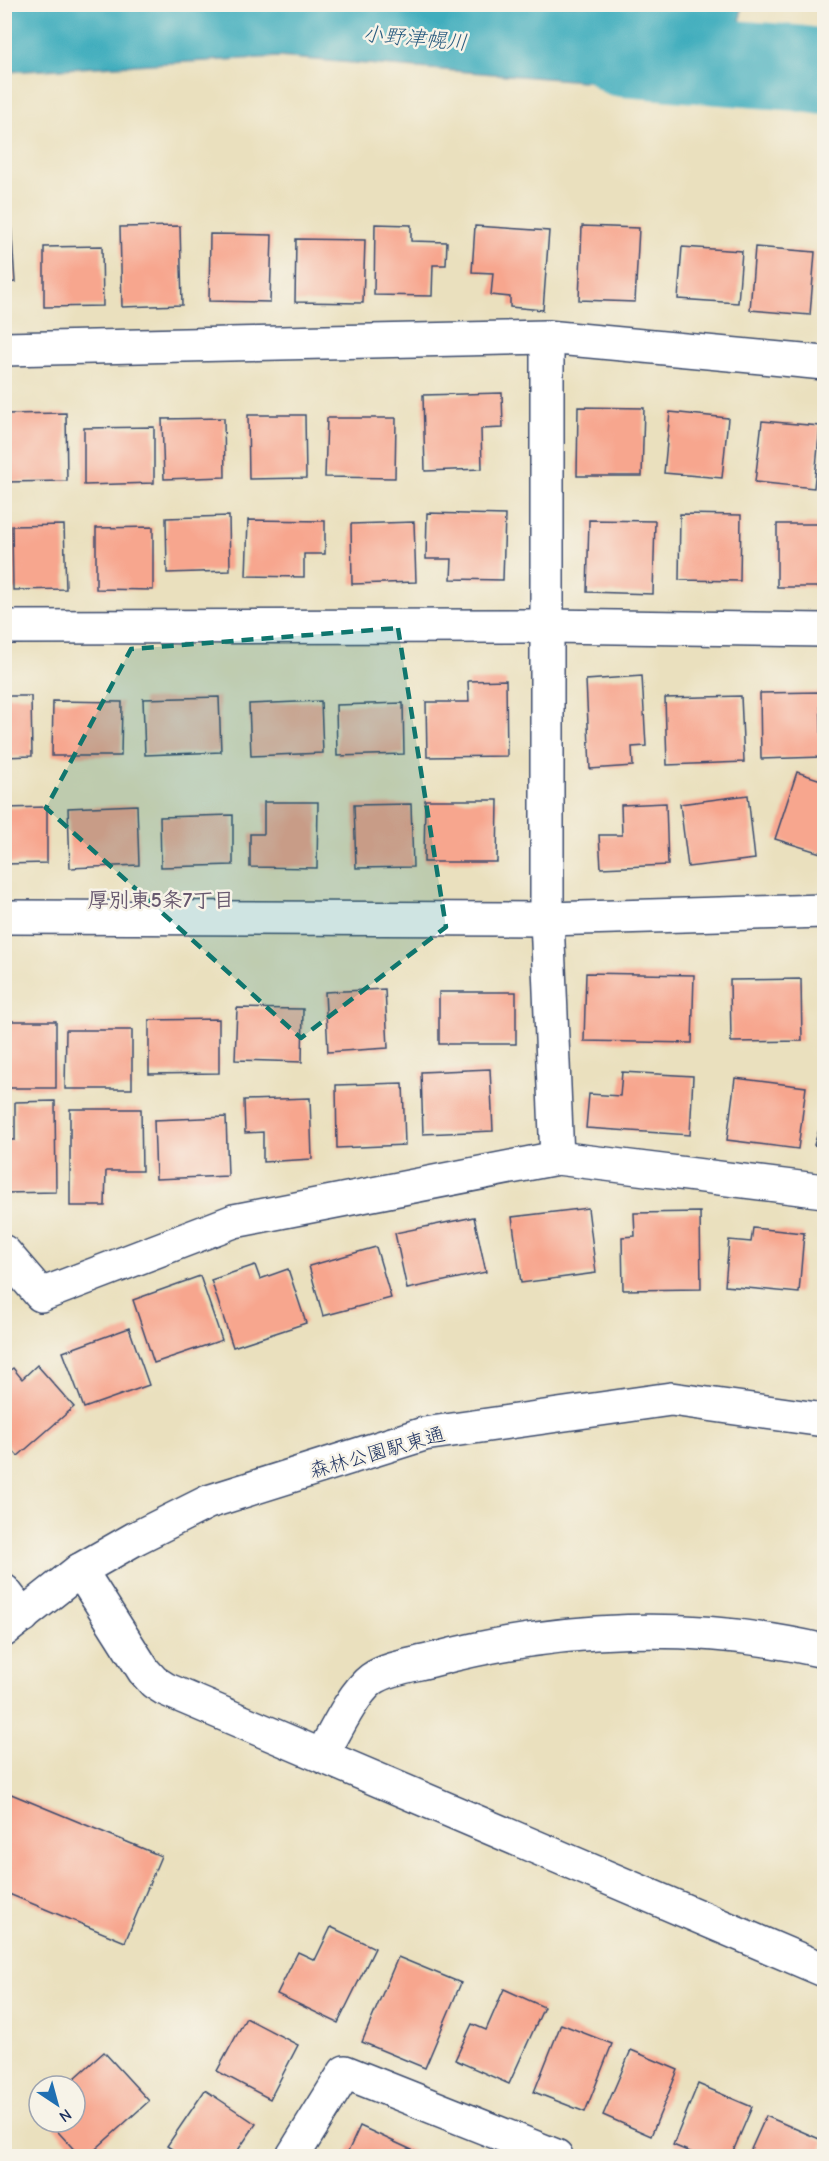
<svg xmlns="http://www.w3.org/2000/svg" width="829" height="2161" font-family="'Comic Neue','Klee One',sans-serif">
<style>
.water{fill:#40adbd;stroke:#2e6e8e;stroke-width:1.5}
.lines{fill:none;stroke-linecap:round;stroke-linejoin:round}
.river{stroke:#40adbd;stroke-width:86}
.building{fill:#f7a68e}
.minor-casing{stroke:#3a4a6c;stroke-width:36}
.minor{stroke:#fff;stroke-width:33}
.marked{fill:#0f766e;fill-opacity:0.2;stroke:#0f766e;stroke-width:4.5;stroke-dasharray:12 8;stroke-linejoin:round}
.labels{text-anchor:middle;stroke-width:5;stroke-linejoin:round;paint-order:stroke}
.street-label{font-size:20px;fill:#1b2f5e;stroke:#f7f3e8}
.water-label{font-size:21px;font-style:italic;fill:#285b7f;stroke:#f7f3e8}
.neighbourhood-label{font-size:21px;font-weight:bold;fill:#68596f;stroke:#f7f3e8}
</style>
<rect width="100%" height="100%" fill="#f7f3e8"/>
<filter id="ink" filterUnits="userSpaceOnUse"><feTurbulence type="fractalNoise" baseFrequency=".0167" numOctaves="2"/><feDisplacementMap in="SourceGraphic" scale="12" xChannelSelector="R" yChannelSelector="G"/><feConvolveMatrix kernelMatrix="1 2 1 2 8 2 1 2 1" color-interpolation-filters="sRGB"/></filter>
<filter id="wash" filterUnits="userSpaceOnUse"><feTurbulence type="fractalNoise" baseFrequency=".008" numOctaves="4" result="noise"/><feDisplacementMap in="SourceGraphic" scale="24" xChannelSelector="R" yChannelSelector="G"/><feGaussianBlur stdDeviation="1.35" result="paint"/><feColorMatrix in="noise" values="0 0 0 0 0 0 0 0 0 0 0 0 0 0 0 0 0 1.4 0 .05"/><feComposite in="paint" operator="in"/></filter>
<g filter="url(#wash)">
<rect width="100%" height="100%" fill="#eae0be"/>
<path class="water" d="M5,4L741,5L738,93L278,57L5,72Z"/>
<g class="lines">
<path class="river" d="M622,54L796,68L824,72"/>
</g>
<g id="blocks">
<g class="building">
<path d="M4,223H11L15,282L4,283Z"/>
<path d="M375,224L411,225V241L447,242L446,265H433L432,296L374,295Z"/>
<path d="M180,226L182,305L122,307L120,227Z"/>
<path d="M475,226L549,231L543,310L510,307V297L491,295L493,273L472,272Z"/>
<path d="M582,226L639,228L635,302L579,300Z"/>
<path d="M210,234L272,235L270,302L209,301Z"/>
<path d="M296,239L365,240L363,303L295,302Z"/>
<path d="M102,246L103,306L44,307V247Z"/>
<path d="M682,247L742,251L738,303L678,299Z"/>
<path d="M755,247L815,252L810,315L750,310Z"/>
<path d="M502,393L503,428L481,429L482,469L425,471L423,395Z"/>
<path d="M578,407L644,408L642,476H577Z"/>
<path d="M670,412L728,418L722,478L664,473Z"/>
<path d="M66,413L67,481L4,482V414Z"/>
<path d="M248,415H305L306,478L249,479Z"/>
<path d="M224,418L225,477L164,479L162,419Z"/>
<path d="M327,418H396L395,478L325,477Z"/>
<path d="M762,421L820,426L814,488L755,482Z"/>
<path d="M154,427V483L84,485V428Z"/>
<path d="M427,513L505,515L503,580L451,579L452,559H426Z"/>
<path d="M680,514L741,515L740,581L679,580Z"/>
<path d="M229,516L230,571L167,573L166,518Z"/>
<path d="M248,520L325,521V554H304V577L246,576Z"/>
<path d="M589,520L655,521L653,594L587,592Z"/>
<path d="M414,522L416,582L352,584L351,524Z"/>
<rect x="777" y="524" width="47" height="63"/>
<path d="M64,525L66,589L13,590L12,526Z"/>
<path d="M153,527V590L96,589V528Z"/>
<path d="M642,676L646,746L632,747L633,766L590,769L586,680Z"/>
<path d="M506,680L507,756L427,757L426,702H469L468,681Z"/>
<path d="M820,692L822,757L761,759L760,693Z"/>
<path d="M4,696H31L32,756L4,757Z"/>
<path d="M741,696L744,762L667,765L665,698Z"/>
<path d="M219,697L221,752L145,755L143,699Z"/>
<path d="M53,701L122,702L121,756H52Z"/>
<path d="M321,701L323,753L251,756L249,704Z"/>
<path d="M403,703L404,754L337,756L336,705Z"/>
<path d="M797,772L824,781V854L775,839Z"/>
<path d="M748,795L755,859L688,867L680,804Z"/>
<path d="M425,800H498L497,862H424Z"/>
<path d="M264,802H318L317,868L250,867V834H264Z"/>
<path d="M666,803L668,865L601,868L599,835H622L621,805Z"/>
<path d="M411,804L413,867L356,868L354,805Z"/>
<path d="M137,805L139,865L70,868L68,808Z"/>
<path d="M47,807V863L4,864V808Z"/>
<path d="M233,815V865L161,867L160,817Z"/>
<path d="M586,973L694,975L692,1043L584,1041Z"/>
<path d="M801,979L802,1041L731,1042L730,980Z"/>
<path d="M385,989L388,1048L328,1052L325,992Z"/>
<rect x="439" y="992" width="77" height="52"/>
<path d="M237,1008L303,1009L302,1062L235,1060Z"/>
<path d="M219,1019V1073L149,1074V1020Z"/>
<rect x="4" y="1021" width="52" height="67"/>
<path d="M66,1030H132V1089H65Z"/>
<path d="M490,1069L493,1131L423,1134L421,1072Z"/>
<path d="M622,1072L693,1076L690,1135L586,1128L589,1094L620,1096Z"/>
<path d="M735,1078L806,1087L798,1149L727,1140Z"/>
<path d="M403,1083L405,1145L337,1148L336,1085Z"/>
<path d="M310,1098L312,1159L263,1162V1132L245,1133L244,1100Z"/>
<path d="M55,1101L56,1192L4,1193V1140H15V1102Z"/>
<path d="M70,1109H141L142,1171H106L105,1206H70Z"/>
<path d="M824,1114V1148L814,1145Z"/>
<path d="M226,1117L228,1176L156,1179L154,1120Z"/>
<path d="M588,1208L596,1273L521,1283L512,1217Z"/>
<path d="M700,1212L701,1289L623,1290L622,1237L635,1236L634,1213Z"/>
<path d="M474,1217L486,1272L407,1289L395,1233Z"/>
<path d="M753,1228L804,1233L799,1293L725,1286L729,1240L751,1242Z"/>
<path d="M376,1247L391,1298L323,1316L309,1266Z"/>
<path d="M255,1265L260,1279L288,1269L306,1323L233,1347L211,1280Z"/>
<path d="M200,1276L222,1340L154,1363L133,1300Z"/>
<path d="M129,1328L149,1385L84,1408L63,1352Z"/>
<path d="M37,1365L74,1407L18,1456L4,1441V1375L13,1368L22,1379Z"/>
<path d="M4,1791L161,1856L125,1942L4,1892Z"/>
<path d="M331,1927L375,1948L338,2023L277,1994L298,1952L315,1960Z"/>
<path d="M398,1957L461,1983L425,2068L362,2042Z"/>
<path d="M504,1989L544,2007L509,2084L455,2060L472,2024L486,2030Z"/>
<path d="M246,2018L298,2045L270,2099L217,2071Z"/>
<path d="M561,2024L612,2044L585,2112L534,2092Z"/>
<path d="M631,2050L678,2070L651,2136L603,2115Z"/>
<path d="M104,2052L149,2101L88,2156H80L49,2122H75V2086H66Z"/>
<path d="M698,2084L752,2107L731,2156H700L673,2145Z"/>
<path d="M205,2090L256,2124L234,2156H183L167,2146Z"/>
<path d="M766,2116L824,2141L820,2156H748Z"/>
<path d="M360,2126L414,2151L412,2156H346Z"/>
</g>
</g>
</g>
<g filter="url(#ink)">
<use href="#blocks" fill-opacity="0" stroke="#3a4a6c" stroke-width="1.5"/>
<g class="lines">
<defs>
<g id="minor">
<path d="M547,337V919L557,1158"/>
<path d="M4,349L547,337L824,363"/>
<path d="M4,627L548,626L824,630"/>
<path d="M4,917L547,919L824,911"/>
<path d="M4,1252L41,1295L234,1221L557,1158L824,1191"/>
<path d="M80,1570L144,1671L154,1682L165,1689L824,1970"/>
<path d="M4,1591L23,1616"/>
<path d="M4,1630L80,1570L136,1538L208,1502L424,1434L671,1399L824,1420"/>
<path d="M322,1755C334,1734 353,1693 372,1679C388,1668 413,1665 432,1660C559,1626 696,1621 824,1651"/>
<path d="M293,2156L345,2072L556,2156"/>
</g>
</defs>
<use href="#minor" class="minor-casing"/>
<use href="#minor" class="minor"/>
</g>
</g>
<path class="marked" d="M398,628L446,927L301,1038L46,808L131,649Z"/>
<g class="labels">
<g class="street-label">
<text transform="translate(377 1452) rotate(-16)" y="7">森林公園駅東通</text>
</g>
<g class="water-label">
<text transform="translate(415 38) rotate(5)" y="7">小野津幌川</text>
</g>
<g class="neighbourhood-label">
<text x="161" y="907">厚別東5条7丁目</text>
</g>
</g>
<rect width="829" height="2161" fill="none" stroke="#f7f3e8" stroke-width="24"/>
<g transform="translate(57 2104) rotate(144)"><circle r="28" fill="#f7f3e8" stroke="#9fa5b1" stroke-width="1.5"/>
<path d="M0-4.5L10 22L0 15L-10 22Z" fill="#1f6fb2"/>
<text y="-9" font-size="16" font-weight="bold" text-anchor="middle" fill="#1b2f5e">N</text>
</g>
</svg>
